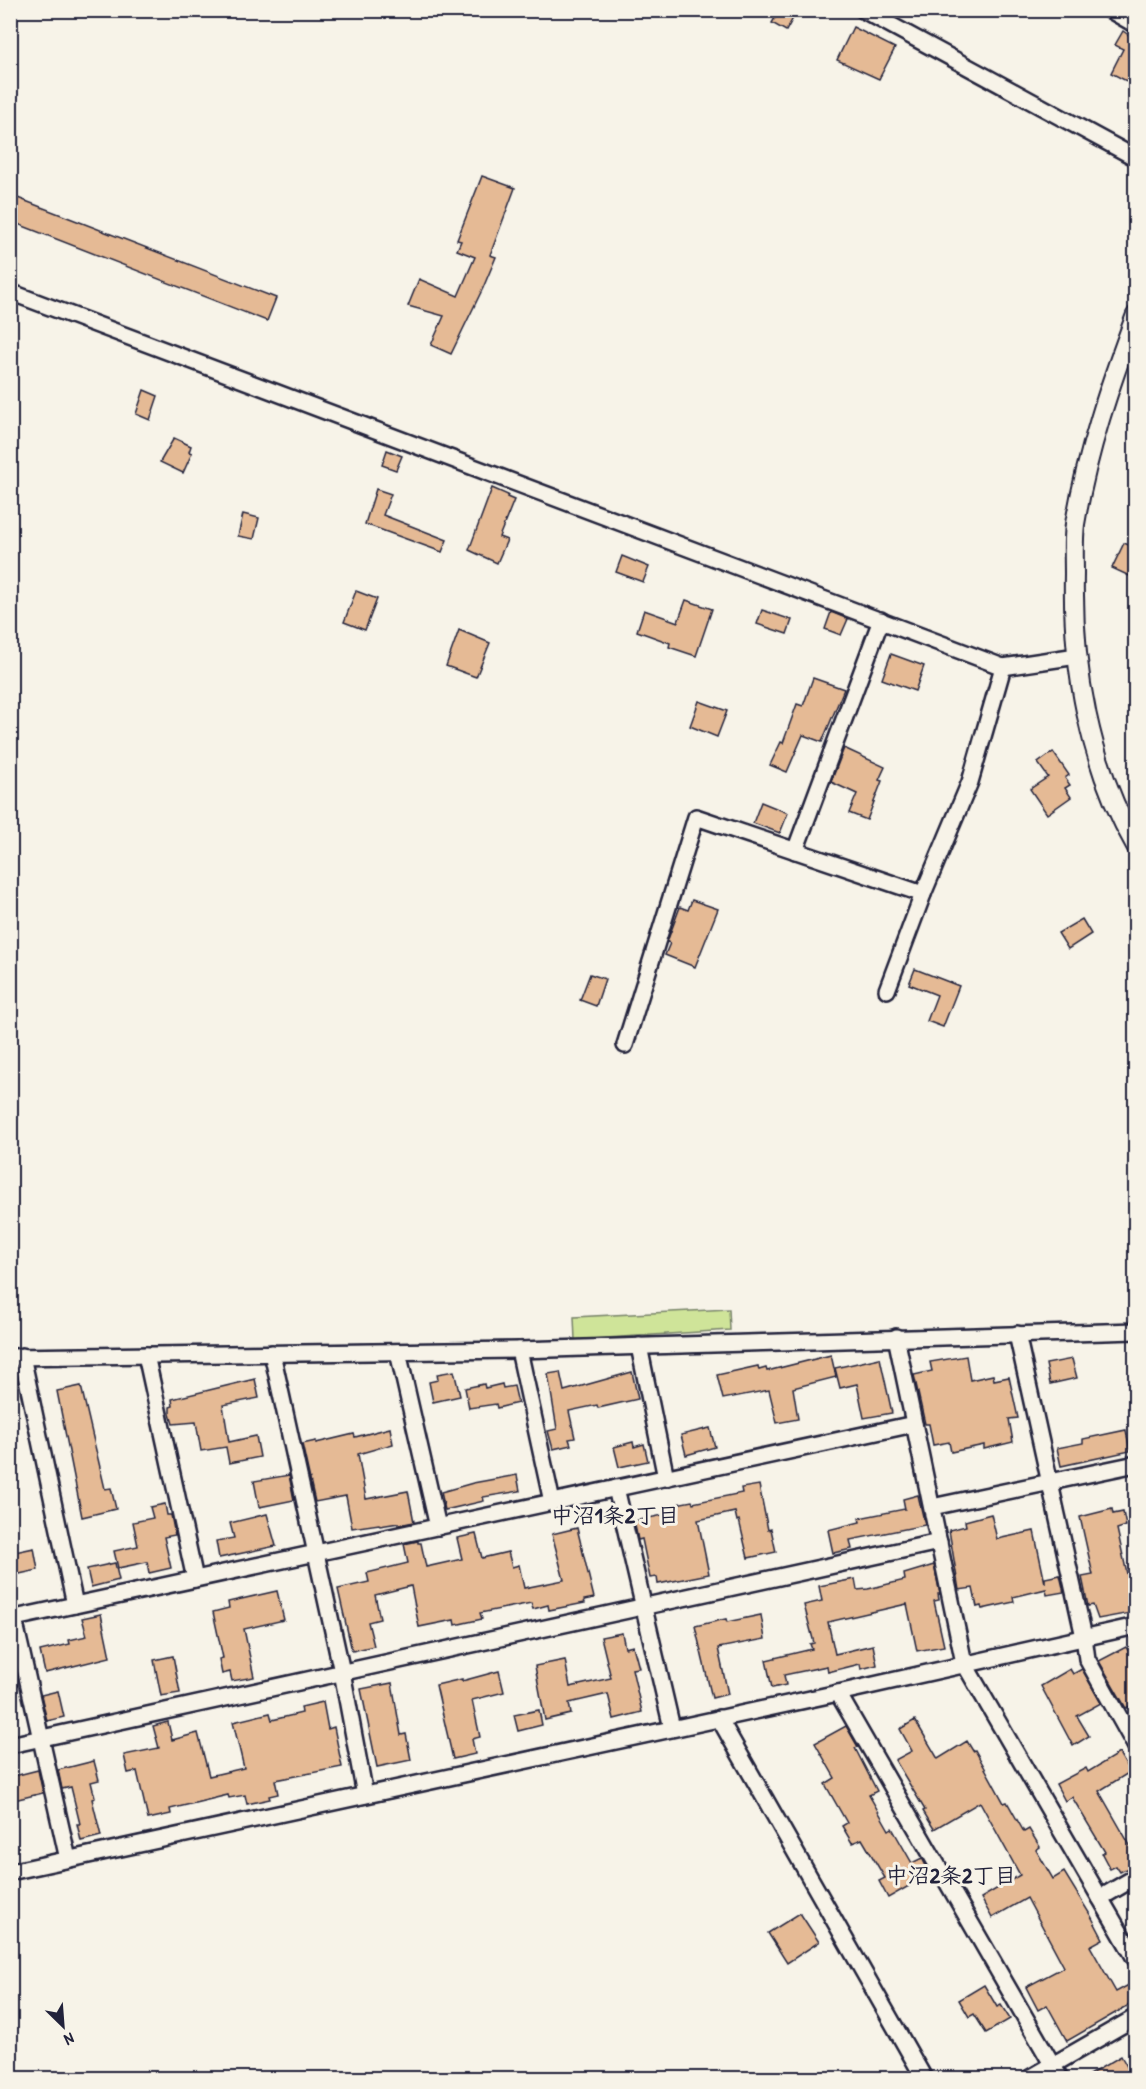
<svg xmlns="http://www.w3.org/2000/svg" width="1146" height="2089" font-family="'Patrick Hand','Klee One',sans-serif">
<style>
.green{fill:#cfe499;stroke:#78836a;stroke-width:1.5}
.building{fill:#e5ba95;stroke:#22223b;stroke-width:1.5}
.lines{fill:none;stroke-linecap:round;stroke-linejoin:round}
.minor-casing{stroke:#22223b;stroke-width:20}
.tertiary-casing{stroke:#22223b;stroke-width:22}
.minor{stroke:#f7f3e8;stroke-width:15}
.tertiary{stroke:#f7f3e8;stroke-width:18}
.labels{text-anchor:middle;stroke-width:6;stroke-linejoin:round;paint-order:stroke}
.neighbourhood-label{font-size:22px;font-weight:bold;fill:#22223b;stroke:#f7f3e8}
</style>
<rect width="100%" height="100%" fill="#f7f3e8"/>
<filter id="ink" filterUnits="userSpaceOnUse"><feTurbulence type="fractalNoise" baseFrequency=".0167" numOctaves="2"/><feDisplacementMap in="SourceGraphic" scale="12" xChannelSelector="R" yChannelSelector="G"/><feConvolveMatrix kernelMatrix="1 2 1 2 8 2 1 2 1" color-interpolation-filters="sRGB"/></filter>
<g filter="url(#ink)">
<path class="green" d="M729,1309L730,1330L575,1340L574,1317Z"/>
<g class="building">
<path d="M779,11L793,18L786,31L772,23Z"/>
<path d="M853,27L895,48L879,79L837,60Z"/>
<path d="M1123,31L1130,36L1131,34L1136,35V86L1111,73L1123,49L1115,45Z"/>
<path d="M482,176L515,188L490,255L496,257L483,288L451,354L431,345L444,316L408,306L419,279L458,296L475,257L457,250L461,241L457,240Z"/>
<path d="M10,195L276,298L267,321L10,221Z"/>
<path d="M144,390L158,396L150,420L136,414Z"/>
<path d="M174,438L191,446L189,452L192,453L183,473L160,462Z"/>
<path d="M387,450L402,456L396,470L382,465Z"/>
<path d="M492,488L508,495L507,497L514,500L499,537L507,540L497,563L469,550Z"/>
<path d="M376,489L391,494L383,515L447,540L442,552L365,524Z"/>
<path d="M243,514L259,518L254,539L238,536Z"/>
<path d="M1124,543L1136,548V579L1112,568Z"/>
<path d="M622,556L649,567L643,582L616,572Z"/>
<path d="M356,591L377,599L365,630L344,622Z"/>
<path d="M686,600L712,609L696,656L669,647L670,643L637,631L644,610L678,622Z"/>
<path d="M762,610L792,620L787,634L757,624Z"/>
<path d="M831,612L848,619L841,635L825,629Z"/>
<path d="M459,630L490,643L476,677L446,666Z"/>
<path d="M891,654L924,666L915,691L882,679Z"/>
<path d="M813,678L844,689L822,742L803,735L787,772L770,765L781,742L783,743L797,704L803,706Z"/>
<path d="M699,701L727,711L717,737L690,726Z"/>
<path d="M844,748L885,767L879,780L882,781L867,820L849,813L857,794L831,782Z"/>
<path d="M1053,752L1069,775L1065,778L1070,785L1065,788L1071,797L1047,814L1030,789L1048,777L1038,763Z"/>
<path d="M761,802L788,813L780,833L753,823Z"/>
<path d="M692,900L718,909L695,967L665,955L670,943L667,942L680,907L688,910Z"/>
<path d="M1082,919L1091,934L1068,949L1058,933Z"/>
<path d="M915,969L959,986L943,1027L927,1021L937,995L909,984Z"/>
<path d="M590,974L605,979L596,1006L580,1000Z"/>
<path d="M831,1355L836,1377L793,1388L798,1419L777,1423L769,1390L723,1399L717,1375L758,1366L759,1370L766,1368L767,1371Z"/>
<path d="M966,1356L970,1380L993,1375L994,1380L1009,1377L1018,1418L1009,1419L1013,1442L984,1449V1445L951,1452L949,1442L933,1445L929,1424H925L914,1375L932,1371L930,1362Z"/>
<path d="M880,1358L892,1413L864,1418L857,1384L840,1388L835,1368Z"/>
<path d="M1072,1359L1077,1378L1050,1384L1046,1364Z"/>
<path d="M454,1371L460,1396L433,1402L429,1382L438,1380L437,1374Z"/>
<path d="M560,1372L564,1391L632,1372L638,1399L598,1408L597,1405L569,1411L575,1438L569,1439L571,1445L553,1449L548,1431L557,1429L548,1374Z"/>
<path d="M255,1379L259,1398L223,1405L229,1442L256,1436L260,1457L229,1463L226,1447L201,1451L196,1422L173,1424L170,1414V1407L173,1406L172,1399Z"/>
<path d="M484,1384L485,1388L502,1384L503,1388L514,1386L518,1403L497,1408L496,1404L469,1408L465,1388Z"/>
<path d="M81,1386L105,1489L111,1488L116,1509L82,1517L57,1391Z"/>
<path d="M390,1428L393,1444L358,1454L366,1499L408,1491L414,1522L399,1525V1523L380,1526L379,1524L352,1528L346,1496L315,1502L302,1444L316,1441V1443L354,1434L355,1437Z"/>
<path d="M710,1428L715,1447L686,1455L681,1435Z"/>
<path d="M1126,1430L1130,1451L1061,1466L1057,1448L1083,1443V1439Z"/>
<path d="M633,1442L634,1447L644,1444L648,1461L619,1467L614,1447Z"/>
<path d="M289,1475L294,1500L259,1507L254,1481Z"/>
<path d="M517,1475L520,1491L483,1497L484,1501L445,1510L441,1492L473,1483Z"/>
<path d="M759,1485L768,1530L771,1529L776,1552L748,1558L739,1520L737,1521L735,1512L698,1520L709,1574L658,1584L657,1577L650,1578L642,1539L638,1540L634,1521L678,1512L676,1504L692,1501L693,1503L742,1493L741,1488Z"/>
<path d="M918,1495L925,1525L850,1540L852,1549L833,1553L828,1530L860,1522L859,1518L905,1509L903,1499Z"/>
<path d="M165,1504L167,1515H171L175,1535L164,1537L171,1568L149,1573L147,1562L118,1568L114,1551L138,1546L133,1522L153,1518L150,1507Z"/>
<path d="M1112,1509L1113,1514L1123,1512L1126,1526L1117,1529L1127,1574L1136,1573V1612L1098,1619L1093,1605L1088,1606L1082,1577L1093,1575L1080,1517Z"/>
<path d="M267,1514L276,1546L219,1558L216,1541L234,1538L230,1523Z"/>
<path d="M991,1514L997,1539L1034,1531L1045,1583V1578L1060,1575L1064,1592L1047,1595L1046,1589L1013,1597L1014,1602L982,1609L981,1606L977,1607L973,1588L959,1590L949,1530L966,1526L965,1521Z"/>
<path d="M577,1528L594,1598L584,1600L585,1603L549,1610L548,1605L533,1609L531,1603L480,1613L482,1619L455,1625L454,1620L419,1627L411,1586L375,1595L380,1619L368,1622L374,1646L352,1651L338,1589L369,1582L367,1573L408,1563L404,1544L418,1541V1543H421L426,1567L462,1559L457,1538L476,1534L482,1558L508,1552L512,1567L519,1565L524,1588L564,1580L552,1534Z"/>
<path d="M34,1548L38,1570L10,1576V1553Z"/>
<path d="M115,1563L119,1580L91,1587L87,1569Z"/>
<path d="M934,1565L940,1594H938L939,1600L934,1601L944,1646L917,1651L907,1604L828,1622L835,1654L873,1645L877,1665L861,1669L860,1664L828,1672L827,1666L784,1675L786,1685L772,1688L766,1660L812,1649L810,1644L814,1643L804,1605L822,1601L819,1586L855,1579L857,1590L868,1589L905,1580L904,1574Z"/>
<path d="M277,1591L284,1620L244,1629L254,1677L232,1681L230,1672L222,1674L219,1659L223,1658L213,1612L229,1608L228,1602Z"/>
<path d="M101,1614L110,1657L45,1673L40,1651L70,1644L69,1640L87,1636L82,1618Z"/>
<path d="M761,1615L765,1639L718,1648L728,1694L712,1698L695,1626L726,1619L727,1622Z"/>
<path d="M622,1633L625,1648L633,1646L639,1668L632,1669L642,1712L614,1719L608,1694L569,1703L571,1714L545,1720L535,1666L565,1660L570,1687L611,1678L601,1637Z"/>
<path d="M1126,1647L1136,1663V1703L1126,1708L1099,1661Z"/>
<path d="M173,1656L180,1693L161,1696L154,1660Z"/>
<path d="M1070,1669L1073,1674L1082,1669L1101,1703L1077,1716L1089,1736L1073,1746L1041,1686Z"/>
<path d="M499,1671L504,1692L472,1700L480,1737L472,1739L475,1754L453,1759L436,1685L462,1679V1681Z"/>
<path d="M392,1683L401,1735L406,1734L411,1760L377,1767L361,1689Z"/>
<path d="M58,1691L64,1717L47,1721L41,1695Z"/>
<path d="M323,1702L328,1729L334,1727L342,1767L275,1780L278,1794L269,1796L270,1799L247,1804L245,1795L229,1798L228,1795L170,1809L171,1814L148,1819L137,1771L128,1773L124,1755L159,1748L153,1726L168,1722L172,1740L198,1733L209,1776L244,1768L233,1722L270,1713L272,1720L302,1713L301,1707Z"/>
<path d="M539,1710L542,1725L518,1731L514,1715Z"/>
<path d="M915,1720L938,1759L967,1741L973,1751L975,1750L1004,1803L1007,1802L1024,1832L1029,1829L1040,1847L1036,1850L1053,1879L1064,1872L1091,1916L1103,1939L1090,1946L1116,1992L1136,1981V2001L1067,2041L1047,2005L1038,2010L1026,1987L1064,1967L1027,1898L992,1918L981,1898L1020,1875L980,1802L934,1829L923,1811L925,1810L895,1760L912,1751L900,1729Z"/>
<path d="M846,1726L858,1747L855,1748L877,1791L869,1795L889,1830L892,1828L912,1863L922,1858L930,1874L888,1898L879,1881L885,1878L862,1839L852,1843L842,1826L847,1823L825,1784L835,1778L815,1743Z"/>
<path d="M1119,1753L1130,1772L1099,1791L1136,1856V1864L1120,1872L1116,1866L1110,1869L1102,1854L1105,1852L1072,1797L1065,1801L1056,1784L1086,1768L1088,1772Z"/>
<path d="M94,1761L99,1780L91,1782L95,1798L92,1799L101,1836L81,1841L77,1824H80L71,1787L62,1789L58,1770Z"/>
<path d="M38,1770L43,1793L10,1801V1777Z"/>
<path d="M800,1913L819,1942L787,1963L768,1933Z"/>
<path d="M984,1985L997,2007L1001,2005L1010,2019L986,2033L974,2014L969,2017L959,2000Z"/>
<path d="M1121,2056L1130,2072L1119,2079H1082Z"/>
</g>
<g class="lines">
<defs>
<g id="minor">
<path d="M863,10L1136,158"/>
<path d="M1110,10L1136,25"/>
<path d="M10,292L1003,667L1077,656"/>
<path d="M795,851L881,620"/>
<path d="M887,990L923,894"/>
<path d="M625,1045L696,817L923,894L970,782L1003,667"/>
<path d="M1017,1334L1084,1637L1087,1659L1136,1747"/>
<path d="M896,1337L964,1663L1136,1960"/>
<path d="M639,1346L666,1478"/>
<path d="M519,1350L552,1502"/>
<path d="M398,1352L438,1527"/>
<path d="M272,1353L342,1672L365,1795"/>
<path d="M146,1355L195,1579"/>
<path d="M22,1356L75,1605"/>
<path d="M10,1357L519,1350L1136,1331"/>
<path d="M616,1488L672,1728"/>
<path d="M932,1507L1136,1464"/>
<path d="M10,1619L914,1424"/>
<path d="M14,1619L68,1859"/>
<path d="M838,1693L1060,2078"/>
<path d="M719,1718L924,2078"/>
<path d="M10,1745L939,1542"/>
<path d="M10,1872L838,1693L1136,1626"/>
<path d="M1100,1898L1136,1877"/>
<path d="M1030,2078L1136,2017"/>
</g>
<path id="tertiary" d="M1136,315C1110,384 1087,452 1075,524C1073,541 1074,558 1074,574C1072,667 1089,765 1136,846"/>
</defs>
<use href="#minor" class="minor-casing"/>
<use href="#tertiary" class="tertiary-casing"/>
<use href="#minor" class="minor"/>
<use href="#tertiary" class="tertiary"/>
</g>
</g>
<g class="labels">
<g class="neighbourhood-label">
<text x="615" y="1523">中沼1条2丁目</text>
<text x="951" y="1883">中沼2条2丁目</text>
</g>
</g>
<rect width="1146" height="2089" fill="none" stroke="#f7f3e8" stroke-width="36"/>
<rect x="18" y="18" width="1110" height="2053" fill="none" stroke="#22223b" stroke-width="2" filter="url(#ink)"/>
<g transform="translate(63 2026) rotate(155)" stroke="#f7f3e8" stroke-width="4.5" paint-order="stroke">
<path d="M0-4.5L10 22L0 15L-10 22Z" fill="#22223b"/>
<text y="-9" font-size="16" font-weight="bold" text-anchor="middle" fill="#22223b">N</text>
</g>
</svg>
